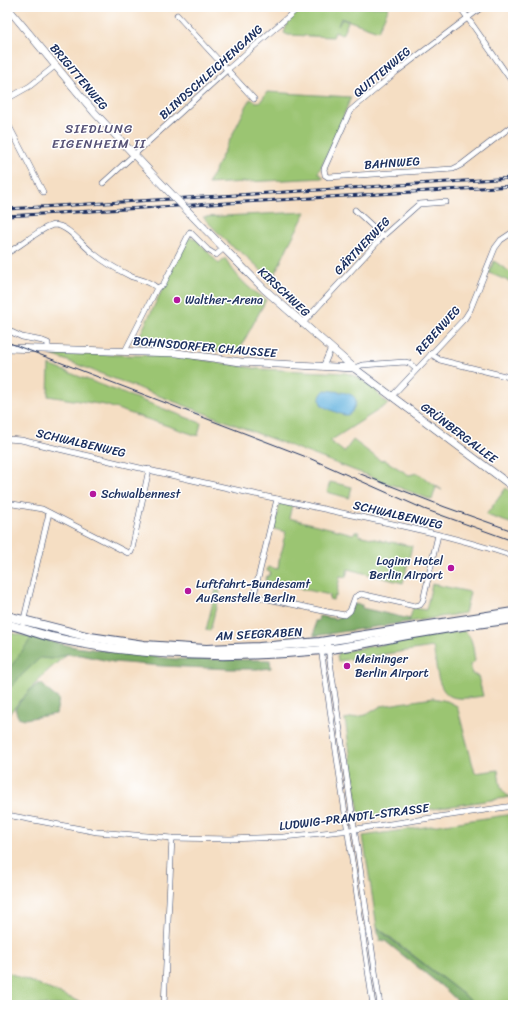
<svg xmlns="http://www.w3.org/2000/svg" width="520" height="1012" font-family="Sriracha,sans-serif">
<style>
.green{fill:#9bc572;stroke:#5b7a68}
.forest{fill:#7caa64;stroke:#4c6c61}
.water{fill:#65b3df;stroke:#40719e}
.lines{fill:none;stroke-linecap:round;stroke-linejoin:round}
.street-casing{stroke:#3c496d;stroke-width:6}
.secondary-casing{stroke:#3c496d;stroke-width:8}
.primary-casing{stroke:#3c496d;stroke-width:10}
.street{stroke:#fff;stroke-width:5}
.secondary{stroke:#fff;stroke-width:7}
.primary{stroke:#fff;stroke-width:8}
.tram{stroke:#1b2f5e;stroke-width:1}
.rail-casing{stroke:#1b2f5e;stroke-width:3}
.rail{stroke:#fff;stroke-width:1.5;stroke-dasharray:4.5;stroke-linecap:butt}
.secondary-bridge-casing{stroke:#3c496d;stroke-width:8;stroke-linecap:butt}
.secondary-bridge{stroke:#fff;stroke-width:7}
.poi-dot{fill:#b5179e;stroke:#fff;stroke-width:1.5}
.labels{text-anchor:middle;stroke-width:3;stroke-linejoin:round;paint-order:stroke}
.street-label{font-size:12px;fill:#1b2f5e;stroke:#fff}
.poi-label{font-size:12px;fill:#1b2f5e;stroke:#fff;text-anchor:start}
.neighbourhood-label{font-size:13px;letter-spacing:1px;fill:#575377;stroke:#fff}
</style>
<rect width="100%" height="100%" fill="#fff"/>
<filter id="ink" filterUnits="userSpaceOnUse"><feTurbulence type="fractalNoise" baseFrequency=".025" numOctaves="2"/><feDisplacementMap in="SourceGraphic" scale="8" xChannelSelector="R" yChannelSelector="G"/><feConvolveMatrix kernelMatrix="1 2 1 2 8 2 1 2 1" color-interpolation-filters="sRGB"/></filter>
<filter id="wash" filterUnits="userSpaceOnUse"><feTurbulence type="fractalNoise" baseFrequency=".012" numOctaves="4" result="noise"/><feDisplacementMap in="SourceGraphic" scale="16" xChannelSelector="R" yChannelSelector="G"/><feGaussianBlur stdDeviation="0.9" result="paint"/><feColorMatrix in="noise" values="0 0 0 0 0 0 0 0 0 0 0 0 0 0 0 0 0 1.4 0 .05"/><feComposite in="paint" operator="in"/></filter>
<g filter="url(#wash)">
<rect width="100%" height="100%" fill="#f5dec3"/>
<g class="green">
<path d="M299,7H389L378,31L341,18L338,26L342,19L348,22L342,35L335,32L333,37L288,35L284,33L288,22Z"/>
<path d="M267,92L351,97L343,117L344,120L318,173L324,178L208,184L250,99L257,102L261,101Z"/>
<path d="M306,212L288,246L270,285L267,277L258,267L240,251L230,245L203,217Z"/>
<path d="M191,237L196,239L219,264L225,258C236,276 248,289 266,300L237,354L184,346L136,343L187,239Z"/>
<path d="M494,261L513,274V283L489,273Z"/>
<path d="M62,354L178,356L260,369L346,373L355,376L375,389L378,394L388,404L330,441L344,452L353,440L381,461L383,459L409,475L417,473L442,490L436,487L432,500L52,355Z"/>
<path d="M49,365L201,423L198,436L105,405L48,396Z"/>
<path d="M330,482L352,487L349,498L327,492Z"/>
<path d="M506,488L513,494V524L486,515Z"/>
<path d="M282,503L292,505L289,518L353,534L355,532H359L358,535L380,540L385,542V541L390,543L391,542L412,546L403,583L348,569L346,577L340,576L336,597L334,596L333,600L329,599L330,595L265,581L267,576H269L270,572L267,571L268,567L278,569L279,561L284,543L283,542L286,532L274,529L280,504Z"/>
<path d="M432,584L470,592L465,613L409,622L413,608L426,610Z"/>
<path d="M216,590L220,591L210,631L206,630Z"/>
<path d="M464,631C474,637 473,651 475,661L470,665L472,674L478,676L483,696C475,697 465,699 457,698C435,696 437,663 433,647L338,661L337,656L340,652L412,639Z"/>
<path d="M7,632L75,647L43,675L7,716Z"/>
<path d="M433,698L447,701L457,706L475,773L498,770C500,781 499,793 511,797L360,820L345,719L366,715L381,706Z"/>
<path d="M513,814V1005H477L377,927L363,836Z"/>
<path d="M7,972L88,1005H7Z"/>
</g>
<g class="forest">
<path d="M354,604L362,605V608L410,619L409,622L314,636L315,621H318L319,616L337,619L338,617H346Z"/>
<path d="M32,637L75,647L175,659L270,660L271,668L262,669H231L162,666L113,662L81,655L67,654L52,659L40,658L22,675L11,687H7V672Z"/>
<path d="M38,684H42C47,689 53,696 59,699L56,714L25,719L18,717L15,709C19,702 31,688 38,684Z"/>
<path d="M377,927L387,936L477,1005H462L445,989L385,941L381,940L380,942Z"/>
</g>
<path class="water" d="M325,390C336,392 365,391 353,409C352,412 350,415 346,415C340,415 328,408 322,406C319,399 319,396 325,390Z"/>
</g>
<g filter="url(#ink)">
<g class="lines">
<defs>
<g id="street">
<path d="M460,7L513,83"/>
<path d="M482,7L396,72L350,111L324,169L325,175L328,177L453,169L461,165L513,125"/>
<path d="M177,15L254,99"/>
<path d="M7,99L30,86L55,66"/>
<path d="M7,122L43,192"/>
<path d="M103,183L227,70L297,9"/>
<path d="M355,210L383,236"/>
<path d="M7,253C20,247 43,226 54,225C68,225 82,245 93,253C105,263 118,270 132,277C141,280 150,281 157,288L125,351"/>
<path d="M157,288L163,285L190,232L208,250L216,255L224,248"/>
<path d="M302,324L383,236L419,204L446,202"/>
<path d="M7,330L22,337L43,341L48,343V348"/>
<path d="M431,354L440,360L513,378"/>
<path d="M323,367L331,348"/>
<path d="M354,368L362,365L405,362L409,363L416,369"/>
<path d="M392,396L465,318L470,310L495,248L501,240L513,232"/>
<path d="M7,439L21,440C109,461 198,482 287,501C362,518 439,531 513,556"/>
<path d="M277,499L254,595L263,598L328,612L345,615L350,611L355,597L361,594L415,606L420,605L423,601L438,535"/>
<path d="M7,503L42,509L128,553L131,552L132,549L149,469"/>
<path d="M23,623L49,513"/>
<path d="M327,641L380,1005"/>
<path d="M321,648L373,1005"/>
<path d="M7,815L97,832L172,838L230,839L283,837L342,831L513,806"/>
<path d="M164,1005L172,838"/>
</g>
<g id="secondary">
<path d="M7,7L94,112L156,178"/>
<path d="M204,228L264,289L354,368L513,487"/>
<path d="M7,348L177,353L241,362L354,368"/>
</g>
<g id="primary">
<path d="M7,616L90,637L144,645L206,649L259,647L320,642L513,612"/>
<path d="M7,624C22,628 36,633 51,637C137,657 234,659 322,650C353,647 383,639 414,634C447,628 480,623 513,619"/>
</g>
</defs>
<use href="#street" class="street-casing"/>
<use href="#secondary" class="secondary-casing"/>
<use href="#primary" class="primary-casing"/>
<use href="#street" class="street"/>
<use href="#secondary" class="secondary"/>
<use href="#primary" class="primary"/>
<g class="tram">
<path d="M7,342L309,458L424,509L513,541"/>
<path d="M358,473L445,507L513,531"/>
</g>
<defs>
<g id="rail">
<path d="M7,209L513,178"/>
<path d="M7,216L513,186"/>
</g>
</defs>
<use href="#rail" class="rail-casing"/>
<use href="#rail" class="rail"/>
<defs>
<path id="secondary-bridge" d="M156,178L204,228"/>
</defs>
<use href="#secondary-bridge" class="secondary-bridge-casing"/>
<use href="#secondary-bridge" class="secondary-bridge"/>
</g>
</g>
<g class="poi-dot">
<circle cx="177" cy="300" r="4"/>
<circle cx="93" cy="494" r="4"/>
<circle cx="451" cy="568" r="4"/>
<circle cx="188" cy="591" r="4"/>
<circle cx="347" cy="666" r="4"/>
</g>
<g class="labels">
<g class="street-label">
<text transform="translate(211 72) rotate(-42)" y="4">BLINDSCHLEICHENGANG</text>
<text transform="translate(382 72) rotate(-40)" y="4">QUITTENWEG</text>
<text transform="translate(79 77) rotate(50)" y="4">BRIGITTENWEG</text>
<text transform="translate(392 163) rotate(-4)" y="4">BAHNWEG</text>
<text transform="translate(362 246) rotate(-46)" y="4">GÄRTNERWEG</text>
<text transform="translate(284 292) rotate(43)" y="4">KIRSCHWEG</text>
<text transform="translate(438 330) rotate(-48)" y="4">REBENWEG</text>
<text transform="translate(205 347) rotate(5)" y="4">BOHNSDORFER CHAUSSEE</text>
<text transform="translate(459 433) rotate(37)" y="4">GRÜNBERGALLEE</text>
<text transform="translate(81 443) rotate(13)" y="4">SCHWALBENWEG</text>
<text transform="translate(398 515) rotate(13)" y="4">SCHWALBENWEG</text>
<text transform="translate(259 634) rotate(-3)" y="4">AM SEEGRABEN</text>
<text transform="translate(354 817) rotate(-7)" y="4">LUDWIG-PRANDTL-STRASSE</text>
</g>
<g class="poi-label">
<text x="185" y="304">Walther-Arena</text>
<text x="101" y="498">Schwalbennest</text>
<text x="443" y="565" text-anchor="end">Loginn Hotel<tspan x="443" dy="14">Berlin Airport</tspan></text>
<text x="196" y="588">Luftfahrt-Bundesamt<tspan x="196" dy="14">Außenstelle Berlin</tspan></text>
<text x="355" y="663">Meininger<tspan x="355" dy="14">Berlin Airport</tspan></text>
</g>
<g class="neighbourhood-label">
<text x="99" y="133">SIEDLUNG<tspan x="99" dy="15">EIGENHEIM II</tspan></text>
</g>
</g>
<rect width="520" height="1012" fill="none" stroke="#fff" stroke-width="24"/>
</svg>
